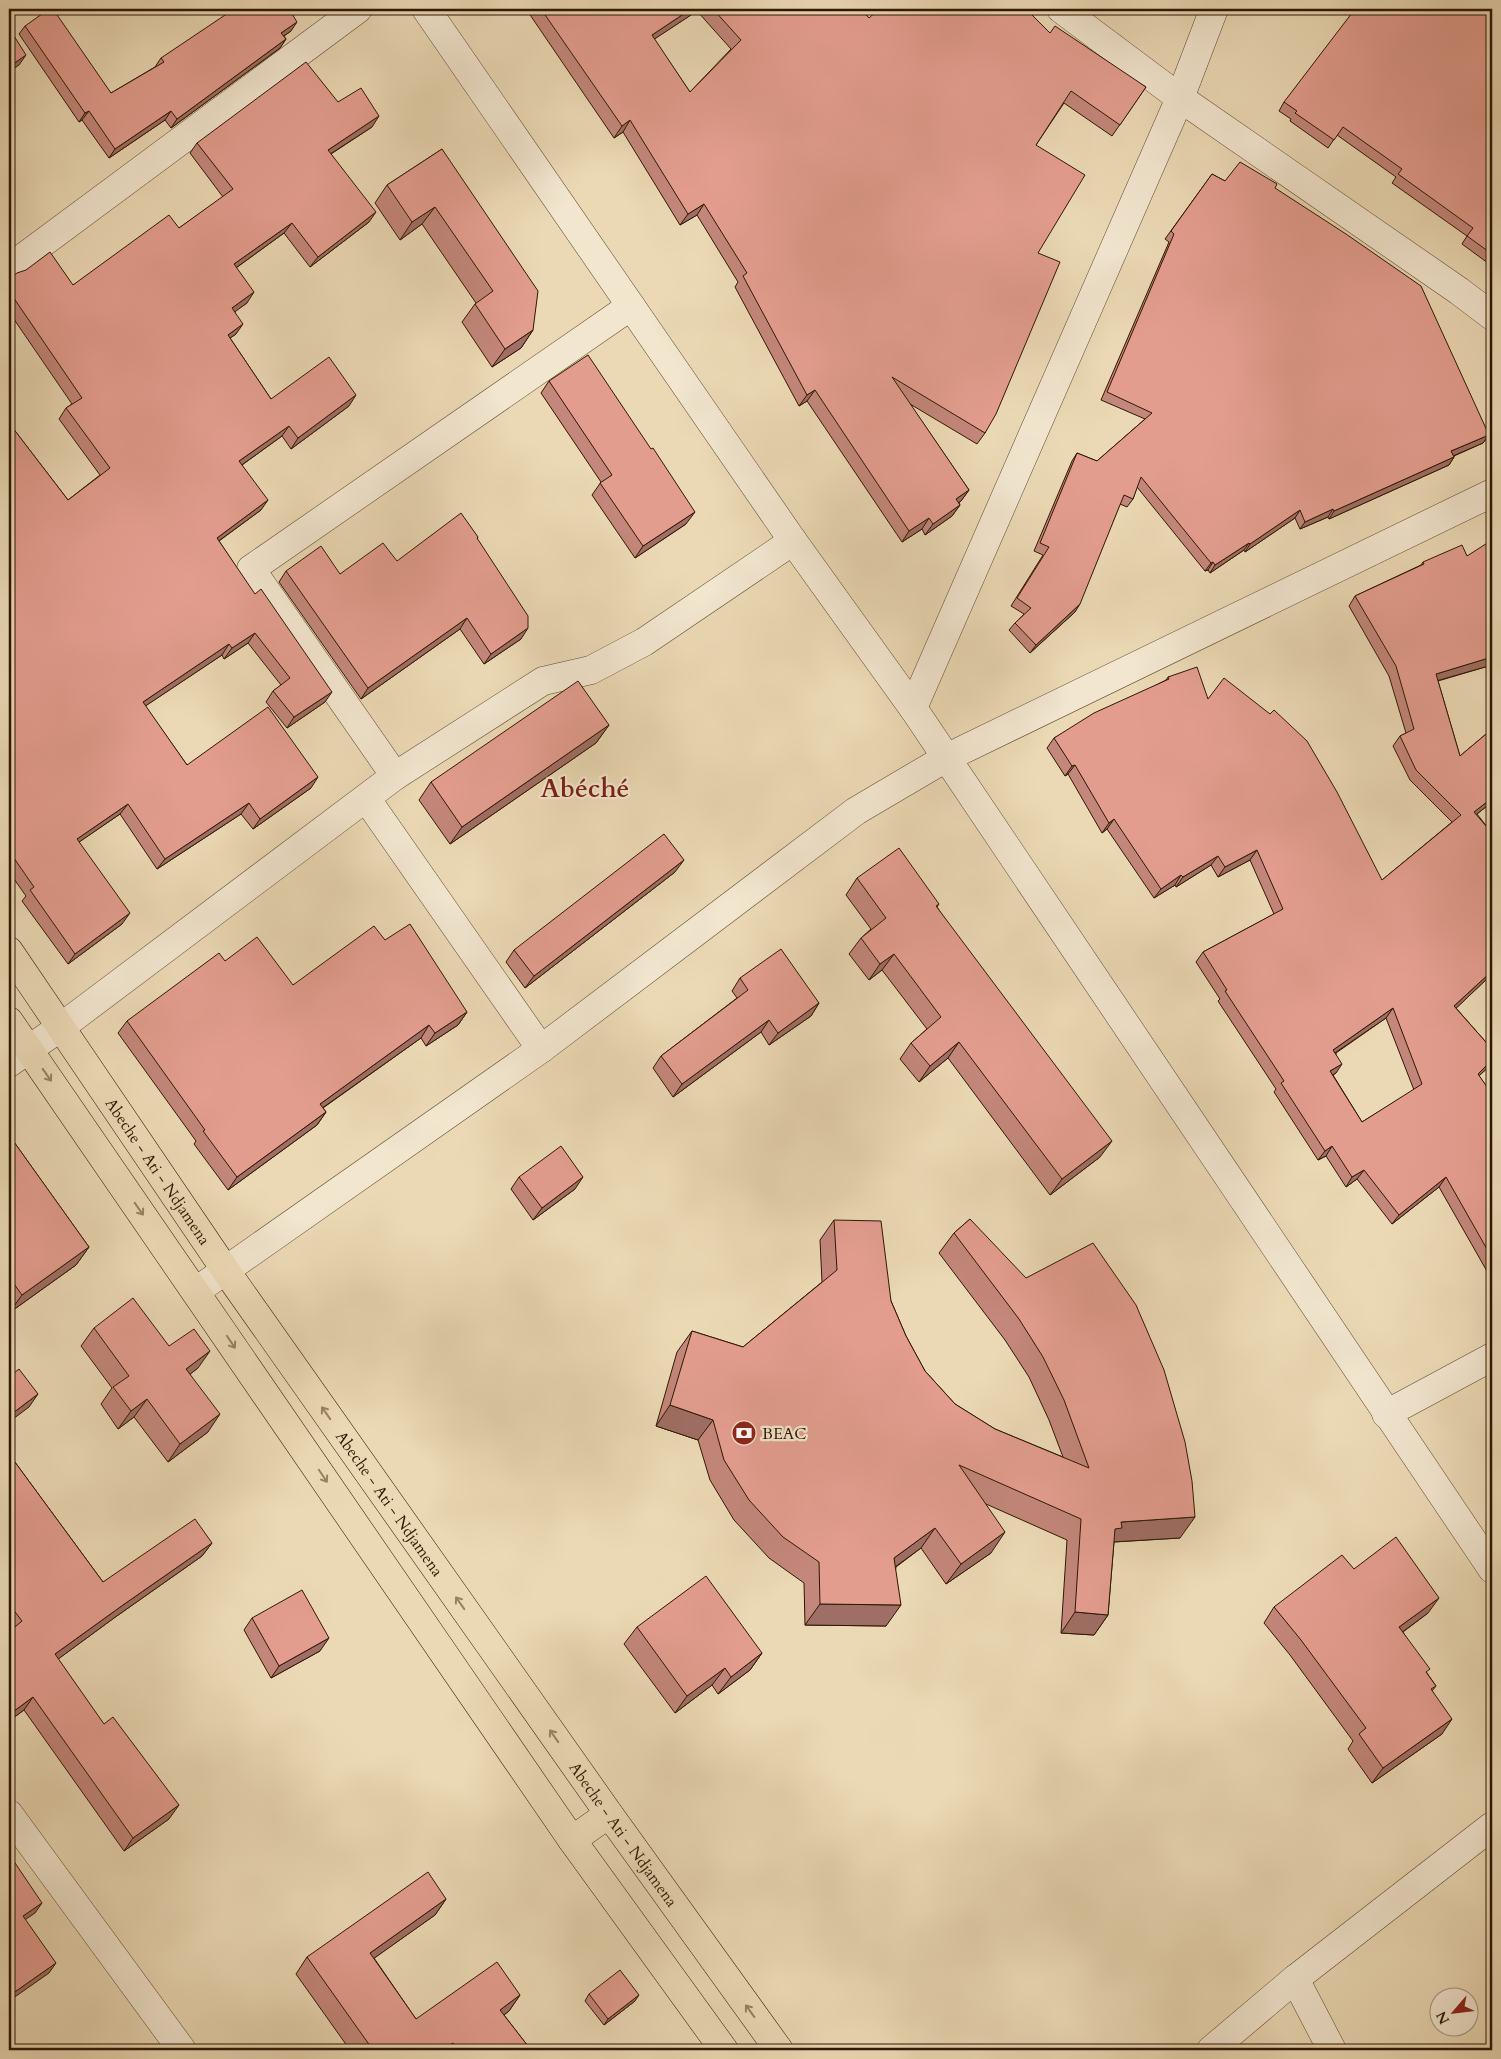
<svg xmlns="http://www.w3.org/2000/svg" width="1501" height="2059" font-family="Cardo,serif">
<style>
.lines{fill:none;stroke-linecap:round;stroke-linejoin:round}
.street-casing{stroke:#5d482f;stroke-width:29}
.highway-casing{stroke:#2e1702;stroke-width:29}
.street{stroke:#f2e6cf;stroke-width:28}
.highway{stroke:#ebd9b5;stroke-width:28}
.wall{fill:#c3877b;stroke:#2e1702;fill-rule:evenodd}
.shaded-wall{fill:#9f6e64;stroke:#2e1702}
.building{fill:#e39d8f;stroke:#2e1702;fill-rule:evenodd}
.oneway{stroke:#968264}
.labels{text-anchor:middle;stroke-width:4.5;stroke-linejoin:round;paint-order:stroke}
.street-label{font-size:16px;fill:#2e1702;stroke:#f2e6cf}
.poi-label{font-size:16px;fill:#2e1702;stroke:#f2e6cf;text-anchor:start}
.town-label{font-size:26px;font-weight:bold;fill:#7a1f14;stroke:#f2e6cf}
</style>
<rect width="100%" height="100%" fill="#ebd9b5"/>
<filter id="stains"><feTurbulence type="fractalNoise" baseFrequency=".004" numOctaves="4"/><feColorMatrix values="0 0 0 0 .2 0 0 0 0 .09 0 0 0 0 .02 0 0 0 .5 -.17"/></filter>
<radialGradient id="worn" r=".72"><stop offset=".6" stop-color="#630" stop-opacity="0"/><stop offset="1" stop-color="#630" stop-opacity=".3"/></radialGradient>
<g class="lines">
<defs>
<g id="street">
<path d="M426,9L793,541L913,708L1492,1569"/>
<path d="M1061,9L1180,98L1459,291L1492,316"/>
<path d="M9,268L358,9"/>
<path d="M913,708L1180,98L1214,9"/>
<path d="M395,776L251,569L631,306"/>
<path d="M366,798L541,1049"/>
<path d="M9,1063L61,1027L395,776L543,681L591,670L644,642L793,541"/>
<path d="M196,1291L541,1049L856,811L946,758L1492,493"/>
<path d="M1386,1414L1492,1357"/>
<path d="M9,1814L182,2050"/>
<path d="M1295,1979L1332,2050"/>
<path d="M1211,2050L1295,1979L1492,1826"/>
</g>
<g id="highway">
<path id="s1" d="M9,951L226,1271L609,1814L779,2050"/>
<path d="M9,1021L572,1840L724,2050"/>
<path d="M572,1840L609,1814"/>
</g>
</defs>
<use href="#street" class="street-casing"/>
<use href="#highway" class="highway-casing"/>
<use href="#street" class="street"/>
<use href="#highway" class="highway"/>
</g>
<g class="wall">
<path d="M526,9H861L869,18L1050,33L1146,87L1112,136L1064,103L1036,145L1038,253L985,433L977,444L910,404L969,490L961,501L959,503L960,505L952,516L925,535L922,529L902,542L807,401L799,406L735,287L738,282L697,215L680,225L623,132L614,138ZM697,11L731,49L690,92L654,39Z"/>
<path d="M1492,9V266L1462,244L1467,236L1392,183L1396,177L1337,135L1328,148L1290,121L1291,119L1279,111L1284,102Z"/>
<path d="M25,26L111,93L155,67L161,58L291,31L284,36L286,39L280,48L171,128L165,120L109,158L82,120L79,122L19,34Z"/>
<path d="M338,102L372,127L331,154L369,222L310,267L284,233L236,268L247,303L235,311L236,334L230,338L271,399L349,406L291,449L282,436L242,465L261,510L219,541L325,702L287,728L266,702L273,691L281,685L248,643L224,659L222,655L145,706L187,765L311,788L253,829L241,814L157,869L120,814L79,842L122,924L68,964L22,901L26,896L9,872V423L68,500L100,475L59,419L66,408L72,404L9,312V279L73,285L179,228L223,197L190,153L197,143Z"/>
<path d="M442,149L533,330L521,348L492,367L462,322L475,304L476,303L422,224L400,240L375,203L387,185Z"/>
<path d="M1212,174L1225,181L1275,188L1489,435L1483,443L1454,456V457L1449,465L1329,519L1328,517L1300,529L1295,518L1245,552L1244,550L1210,573L1208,570L1205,571L1137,487L1133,499L1127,507L1120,504L1075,612L1030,653L1009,630L1015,623L1024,614L1011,606L1043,555L1034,551L1072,461L1077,453L1097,461L1145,419L1101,400L1169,242L1165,239Z"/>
<path d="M549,381L686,524L635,558L592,495L601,482L541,393Z"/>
<path d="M478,537L477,539L521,639L484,664L460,629L361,699L279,582L286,571L340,574L397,561Z"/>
<path d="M1423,562L1492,665L1438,681L1460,756L1492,729V802L1477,814L1492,833V978L1490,976L1456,1008L1492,1049V1063L1479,1076L1492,1094V1280L1439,1187L1392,1224L1357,1179L1346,1187L1326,1156L1318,1160L1274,1092L1276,1089L1218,1001L1220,999L1196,962L1203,952L1274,914L1250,860L1218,877L1211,865L1176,887L1175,885L1154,898L1107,829L1102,833L1068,774L1065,776L1047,748L1054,738L1166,680L1168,677L1208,699L1382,880L1452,822L1410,780L1393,746L1400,736L1406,733L1389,676L1349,606L1355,596L1421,565ZM1386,1018L1414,1090L1362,1122L1333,1075L1336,1073V1053Z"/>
<path d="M609,725L596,743L450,844L419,800L431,782Z"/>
<path d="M675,872L525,988L506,962L514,950Z"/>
<path d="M857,878L939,904L937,907L1100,1157L1050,1195L948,1058L919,1082L900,1059L911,1043L927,1029L882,970L869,980L849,954L861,938L871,929L846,895Z"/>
<path d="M385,940L467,1012L458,1025L426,1046L421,1038L323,1108L326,1112L317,1125L228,1190L194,1144L196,1141L118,1033L127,1021L225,961L293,985Z"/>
<path d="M740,978L819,1003L811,1016L769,1045L761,1032L673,1097L653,1068L661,1056L737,998L732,991Z"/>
<path d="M9,1135L89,1247L76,1265L9,1313Z"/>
<path d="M519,1177L575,1189L533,1220L511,1189Z"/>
<path d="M970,1219L1180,1538L1114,1542L1108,1615L1094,1635L1061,1633L1067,1540L986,1504L991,1553L946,1584L921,1548L896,1567L886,1626L805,1625L804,1583L769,1558L734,1520L710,1480L698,1440L656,1426L677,1352L692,1331L743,1347L822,1282L820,1240L834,1220L891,1301L906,1336L925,1371L955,1404L995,1429L1063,1457L1049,1420L1029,1377L1005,1340L939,1253L954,1233Z"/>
<path d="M94,1328L169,1346L198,1368L190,1374L208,1432L168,1462L134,1417L118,1429L101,1404L112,1388L81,1346Z"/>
<path d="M9,1454L103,1582L212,1543L202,1556L114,1618L58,1659L169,1819L124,1851L24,1710L9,1721V1632L10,1631L9,1629Z"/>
<path d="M1354,1569L1428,1613L1403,1632L1427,1673L1436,1686L1432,1691L1442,1734L1372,1783L1348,1749L1353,1741L1290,1655L1264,1623L1274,1607Z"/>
<path d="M252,1618L320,1651L271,1678L244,1630Z"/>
<path d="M637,1627L762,1653L750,1670L718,1694L712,1685L675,1713L624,1644Z"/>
<path d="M446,1899L435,1915L374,1958L416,2019L520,1995L509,2011L504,2015L531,2050H350L296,1974L307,1957Z"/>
<path d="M589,1994L635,2001L604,2025L585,2001Z"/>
</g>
<g class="shaded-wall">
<path d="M691,9H698L697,11L644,46L652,35Z"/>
<path d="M297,22L291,31L275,42L281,33Z"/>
<path d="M286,39L280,48L171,128L177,119Z"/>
<path d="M26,55L19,65L9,72V67Z"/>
<path d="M89,111L82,120L79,122L85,113Z"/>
<path d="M171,111L165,120L109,158L115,149Z"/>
<path d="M379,116L372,127L321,160L328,150Z"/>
<path d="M630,120L623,132L614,138L622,126Z"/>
<path d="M704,204L697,215L680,225L688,214Z"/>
<path d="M435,207L422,224L400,240L412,222Z"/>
<path d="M376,212L369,222L310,267L318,257Z"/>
<path d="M292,223L284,233L226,275L234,264Z"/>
<path d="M254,292L247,303L225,319L232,308Z"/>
<path d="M243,324L236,334L220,345L228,335Z"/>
<path d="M533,330L521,348L492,367L505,349Z"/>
<path d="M815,390L807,401L799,406L807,395Z"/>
<path d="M356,395L349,406L291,449L298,438Z"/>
<path d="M289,426L282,436L232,472L239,461Z"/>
<path d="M1489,435L1483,443L1446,459L1451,451Z"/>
<path d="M1454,457L1449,465L1329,519L1334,511Z"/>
<path d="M969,490L961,501L948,510L956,499Z"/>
<path d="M268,500L261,510L209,548L217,538Z"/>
<path d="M960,505L952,516L925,535L933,524Z"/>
<path d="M1333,509L1328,517L1300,529L1305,522Z"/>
<path d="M1300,510L1295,518L1245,552L1250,544Z"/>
<path d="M695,512L686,524L635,558L643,546Z"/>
<path d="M929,518L922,529L902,542L909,531Z"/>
<path d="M1249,543L1244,550L1210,573L1215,565Z"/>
<path d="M1213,562L1208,570L1205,571L1211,563Z"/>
<path d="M1080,604L1075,612L1030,653L1036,645Z"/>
<path d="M467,618L460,629L361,699L368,688Z"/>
<path d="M528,628L521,639L484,664L491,654Z"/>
<path d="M255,633L248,643L224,659L232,648Z"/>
<path d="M229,644L222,655L135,713L143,702Z"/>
<path d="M1492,657V665L1429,683L1436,674Z"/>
<path d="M332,692L325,702L287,728L294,717Z"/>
<path d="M609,725L596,743L450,844L462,827Z"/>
<path d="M1075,765L1068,774L1065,776L1072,766Z"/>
<path d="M318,777L311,788L253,829L260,819Z"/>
<path d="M1492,798V802L1468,821L1474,812Z"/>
<path d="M249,803L241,814L157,869L165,859Z"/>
<path d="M128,804L120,814L69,849L77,839Z"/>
<path d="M1114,819L1107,829L1102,833L1109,823Z"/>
<path d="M1257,850L1250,860L1218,877L1225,867Z"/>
<path d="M1218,856L1211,865L1176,887L1183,877Z"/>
<path d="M684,860L675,872L525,988L534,976Z"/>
<path d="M1181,875L1175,885L1154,898L1161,889Z"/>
<path d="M130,913L122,924L68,964L75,954Z"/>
<path d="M894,954L882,970L869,980L880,964Z"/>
<path d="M1492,971V973L1490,976L1448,1016L1454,1006Z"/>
<path d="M819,1003L811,1016L769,1045L778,1033Z"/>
<path d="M1393,1008L1386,1018L1326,1059L1333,1050Z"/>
<path d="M467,1012L458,1025L426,1046L435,1033Z"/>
<path d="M769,1020L761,1032L673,1097L682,1084Z"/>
<path d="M429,1025L421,1038L311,1116L320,1104Z"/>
<path d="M959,1042L948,1058L919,1082L930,1066Z"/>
<path d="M1492,1060V1063L1491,1065L1471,1083L1478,1074Z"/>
<path d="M1342,1064L1336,1073L1323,1081L1330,1071Z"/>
<path d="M326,1112L317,1125L228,1190L237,1177Z"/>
<path d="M1112,1141L1100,1157L1050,1195L1062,1179Z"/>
<path d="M1332,1146L1326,1156L1318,1160L1325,1151Z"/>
<path d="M1364,1170L1357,1179L1346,1187L1352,1177Z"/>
<path d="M583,1177L575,1189L533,1220L542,1208Z"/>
<path d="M1446,1177L1439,1187L1392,1224L1399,1215Z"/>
<path d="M89,1247L76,1265L9,1313L22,1295Z"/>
<path d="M210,1351L198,1368L174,1387L186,1369Z"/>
<path d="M38,1394L29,1407L9,1422V1416Z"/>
<path d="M147,1399L134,1417L118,1429L131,1411Z"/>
<path d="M670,1405L713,1420L698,1440L656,1426Z"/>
<path d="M220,1414L208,1432L168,1462L180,1444Z"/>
<path d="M1195,1517L1180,1538L1112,1542L1115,1529L1121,1522Z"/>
<path d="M935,1528L921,1548L880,1578L894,1558Z"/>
<path d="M1005,1532L991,1553L946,1584L961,1564Z"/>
<path d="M212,1543L202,1556L114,1618L46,1668L55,1654L123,1605Z"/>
<path d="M1439,1598L1428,1613L1389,1642L1399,1627Z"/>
<path d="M820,1604L901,1605L886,1626L805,1625Z"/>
<path d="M1075,1612L1108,1615L1094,1635L1061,1633Z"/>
<path d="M329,1638L320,1651L271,1678L279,1666Z"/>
<path d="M762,1653L750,1670L718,1694L731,1677Z"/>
<path d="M725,1668L712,1685L675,1713L687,1696Z"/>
<path d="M33,1697L24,1710L9,1721V1715L10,1714Z"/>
<path d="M1452,1719L1442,1734L1372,1783L1383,1768Z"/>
<path d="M179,1805L169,1819L124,1851L133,1838Z"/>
<path d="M446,1899L435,1915L359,1969L370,1953Z"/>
<path d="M42,1903L35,1913L16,1926L23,1916Z"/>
<path d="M56,1963L49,1973L9,2001V1996Z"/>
<path d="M520,1995L509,2011L489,2026L500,2010Z"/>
<path d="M639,1995L635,2001L604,2025L608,2019Z"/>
<path d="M453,2043L448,2050H443Z"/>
</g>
<g class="building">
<path d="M49,9H53L111,93L164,62L161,58L234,9H289L297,22L281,33L286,39L177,119L171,111L115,149L89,111L85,113L25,26Z"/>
<path d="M541,9H691L652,35L690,92L741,40L713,9H861L869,18L879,9H1026L1050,33L1055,26L1146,87L1120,125L1071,91L1036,145L1085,175L1038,253L1060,262L996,414L985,433L892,377L969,490L956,499L960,505L933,524L929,518L909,531L815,390L807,395L743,276L747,273L704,204L688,214L630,120L622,126Z"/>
<path d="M1355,9H1492V254L1467,236L1473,228L1398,174L1402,169L1343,127L1334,140L1295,113L1297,111L1284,102Z"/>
<path d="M9,28L26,55L9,67Z"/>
<path d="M306,62L338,102L361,88L379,116L328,150L376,212L318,257L292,223L234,264L254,292L232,308L243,324L228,335L271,399L329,357L356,395L298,438L289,426L239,461L268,500L217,538L255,594L261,589L332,692L294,717L273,691L290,678L255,633L232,648L229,644L143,702L187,765L268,707L318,777L260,819L249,803L165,859L128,804L77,839L130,913L75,954L30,890L34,887L9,851V423L68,500L110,468L66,408L82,398L9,291V279L17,273L26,270L50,252L73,285L169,215L179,228L233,189L197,143Z"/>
<path d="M442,149L538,291L533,330L505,349L475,304L493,291L435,207L412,222L387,185Z"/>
<path d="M1240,162L1277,184L1275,188L1346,234L1421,286L1489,435L1451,451L1454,457L1334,511L1333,509L1305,522L1300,510L1250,544L1249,543L1215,565L1213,562L1211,563L1141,477L1133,499L1124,495L1080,604L1036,645L1015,623L1031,608L1017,598L1049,547L1040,543L1077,453L1097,461L1152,413L1107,392L1174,234L1171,231L1212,174L1225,181Z"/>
<path d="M588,355L651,449L653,448L695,512L643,546L600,483L612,475L549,381Z"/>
<path d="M461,513L478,537L477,538L528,616V628L491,654L467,618L368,688L286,571L321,546L340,574L383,543L397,561Z"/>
<path d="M1492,540V657L1436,674L1460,756L1492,729V798L1474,812L1492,833V971L1454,1006L1492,1049V1060L1478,1074L1492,1094V1258L1446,1177L1399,1215L1364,1170L1352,1177L1332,1146L1325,1151L1281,1083L1284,1081L1225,991L1227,990L1203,952L1283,909L1257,850L1225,867L1218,856L1183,877L1181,875L1161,889L1114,819L1109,823L1075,765L1072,766L1054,738L1094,713L1169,679L1168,677L1197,667L1208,699L1224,678L1270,714L1274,710L1307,741L1337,792L1382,880L1461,815L1416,770L1400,736L1414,729L1396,666L1355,596L1424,564L1423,562L1462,545L1467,556ZM1393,1008L1422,1084L1362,1122L1330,1071L1342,1064L1333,1050Z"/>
<path d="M578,681L609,725L462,827L431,782Z"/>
<path d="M664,834L684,860L534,976L514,950Z"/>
<path d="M899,848L939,904L936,906L1112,1141L1062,1179L959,1042L930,1066L911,1043L941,1017L894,954L880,964L861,938L886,918L857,878Z"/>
<path d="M410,924L467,1012L435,1033L429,1025L320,1104L326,1112L237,1177L203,1131L205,1130L127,1021L219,953L225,961L257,937L293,985L374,926L385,940Z"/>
<path d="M781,949L819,1003L778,1033L769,1020L682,1084L661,1056L748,990L740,978Z"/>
<path d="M9,1135L89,1247L22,1295L9,1277Z"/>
<path d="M561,1146L583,1177L542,1208L519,1177Z"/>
<path d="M970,1219L1026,1278L1093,1243L1136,1305L1164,1370L1185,1442L1192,1481L1195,1517L1121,1522L1122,1528L1115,1529L1108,1615L1075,1612L1081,1519L959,1465L1005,1532L961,1564L935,1528L894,1558L901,1605L820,1604L819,1562L783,1537L749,1500L724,1460L713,1420L670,1405L692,1331L743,1347L837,1270L834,1220L881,1221L891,1301L906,1336L925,1371L955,1404L995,1429L1089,1468L1064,1400L1043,1357L1019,1319L954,1233Z"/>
<path d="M133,1298L169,1346L194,1329L210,1351L186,1369L220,1414L180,1444L147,1399L131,1411L113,1387L129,1376L94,1328Z"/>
<path d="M19,1369L38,1394L9,1416V1377Z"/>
<path d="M9,1454L103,1582L195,1519L212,1543L123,1605L55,1654L104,1724L113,1717L179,1805L133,1838L33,1697L10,1714L9,1712V1632L22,1621L9,1604V1573L12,1571L9,1566Z"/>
<path d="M1396,1537L1439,1598L1399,1627L1430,1669L1426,1672L1436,1686L1431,1689L1452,1719L1383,1768L1359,1734L1366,1728L1301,1640L1274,1607L1342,1555L1354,1569Z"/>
<path d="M706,1576L762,1653L731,1677L725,1668L687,1696L637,1627Z"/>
<path d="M302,1590L329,1638L279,1666L252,1618Z"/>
<path d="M9,1854L42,1903L23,1916L56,1963L9,1996Z"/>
<path d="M428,1872L446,1899L370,1953L416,2019L497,1962L520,1995L500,2010L531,2050H459L453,2043L443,2050H373L307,1957Z"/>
<path d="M620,1970L639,1995L608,2019L589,1994Z"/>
</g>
<defs><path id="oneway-shaft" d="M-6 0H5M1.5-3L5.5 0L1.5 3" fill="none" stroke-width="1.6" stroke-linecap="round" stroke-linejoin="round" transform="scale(1.25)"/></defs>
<g class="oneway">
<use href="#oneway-shaft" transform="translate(47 1075) rotate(55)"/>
<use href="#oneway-shaft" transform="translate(139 1209) rotate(55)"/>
<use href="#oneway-shaft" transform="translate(231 1342) rotate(56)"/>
<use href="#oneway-shaft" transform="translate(326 1413) rotate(-125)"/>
<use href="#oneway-shaft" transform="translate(323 1476) rotate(56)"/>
<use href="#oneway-shaft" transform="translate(460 1603) rotate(-125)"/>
<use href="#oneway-shaft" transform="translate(554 1736) rotate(-125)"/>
<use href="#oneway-shaft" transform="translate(750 2011) rotate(-126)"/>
</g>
<defs>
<symbol id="bank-disc" viewBox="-11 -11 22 22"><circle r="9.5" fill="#8f2418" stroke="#f2e6cf"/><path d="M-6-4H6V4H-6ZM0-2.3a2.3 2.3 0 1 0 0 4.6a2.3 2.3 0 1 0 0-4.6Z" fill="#fff"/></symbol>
</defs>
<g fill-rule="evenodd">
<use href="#bank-disc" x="730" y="1419" width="28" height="28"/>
</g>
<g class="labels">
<g class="street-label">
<text dy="6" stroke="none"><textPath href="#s1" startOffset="266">Abeche - Ati - Ndjamena</textPath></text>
<text dy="6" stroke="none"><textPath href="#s1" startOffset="671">Abeche - Ati - Ndjamena</textPath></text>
<text dy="6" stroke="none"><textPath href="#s1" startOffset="1076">Abeche - Ati - Ndjamena</textPath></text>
</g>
<g class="poi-label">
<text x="762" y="1439">BEAC</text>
</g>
<g class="town-label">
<text x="585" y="797">Abéché</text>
</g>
</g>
<rect width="1501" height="2059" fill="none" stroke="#ebd9b5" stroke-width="30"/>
<rect x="10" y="10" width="1481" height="2039" fill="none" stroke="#2e1702" stroke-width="2.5"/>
<rect x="15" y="15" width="1471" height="2029" fill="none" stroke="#2e1702"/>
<g transform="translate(1454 2012) rotate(242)"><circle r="24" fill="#f2e6cf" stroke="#a4937d"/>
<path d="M0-4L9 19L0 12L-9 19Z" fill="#8f2418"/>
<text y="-8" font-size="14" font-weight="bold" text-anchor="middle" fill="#2e1702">N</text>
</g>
<rect width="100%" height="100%" filter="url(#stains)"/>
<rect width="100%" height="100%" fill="url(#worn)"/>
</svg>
